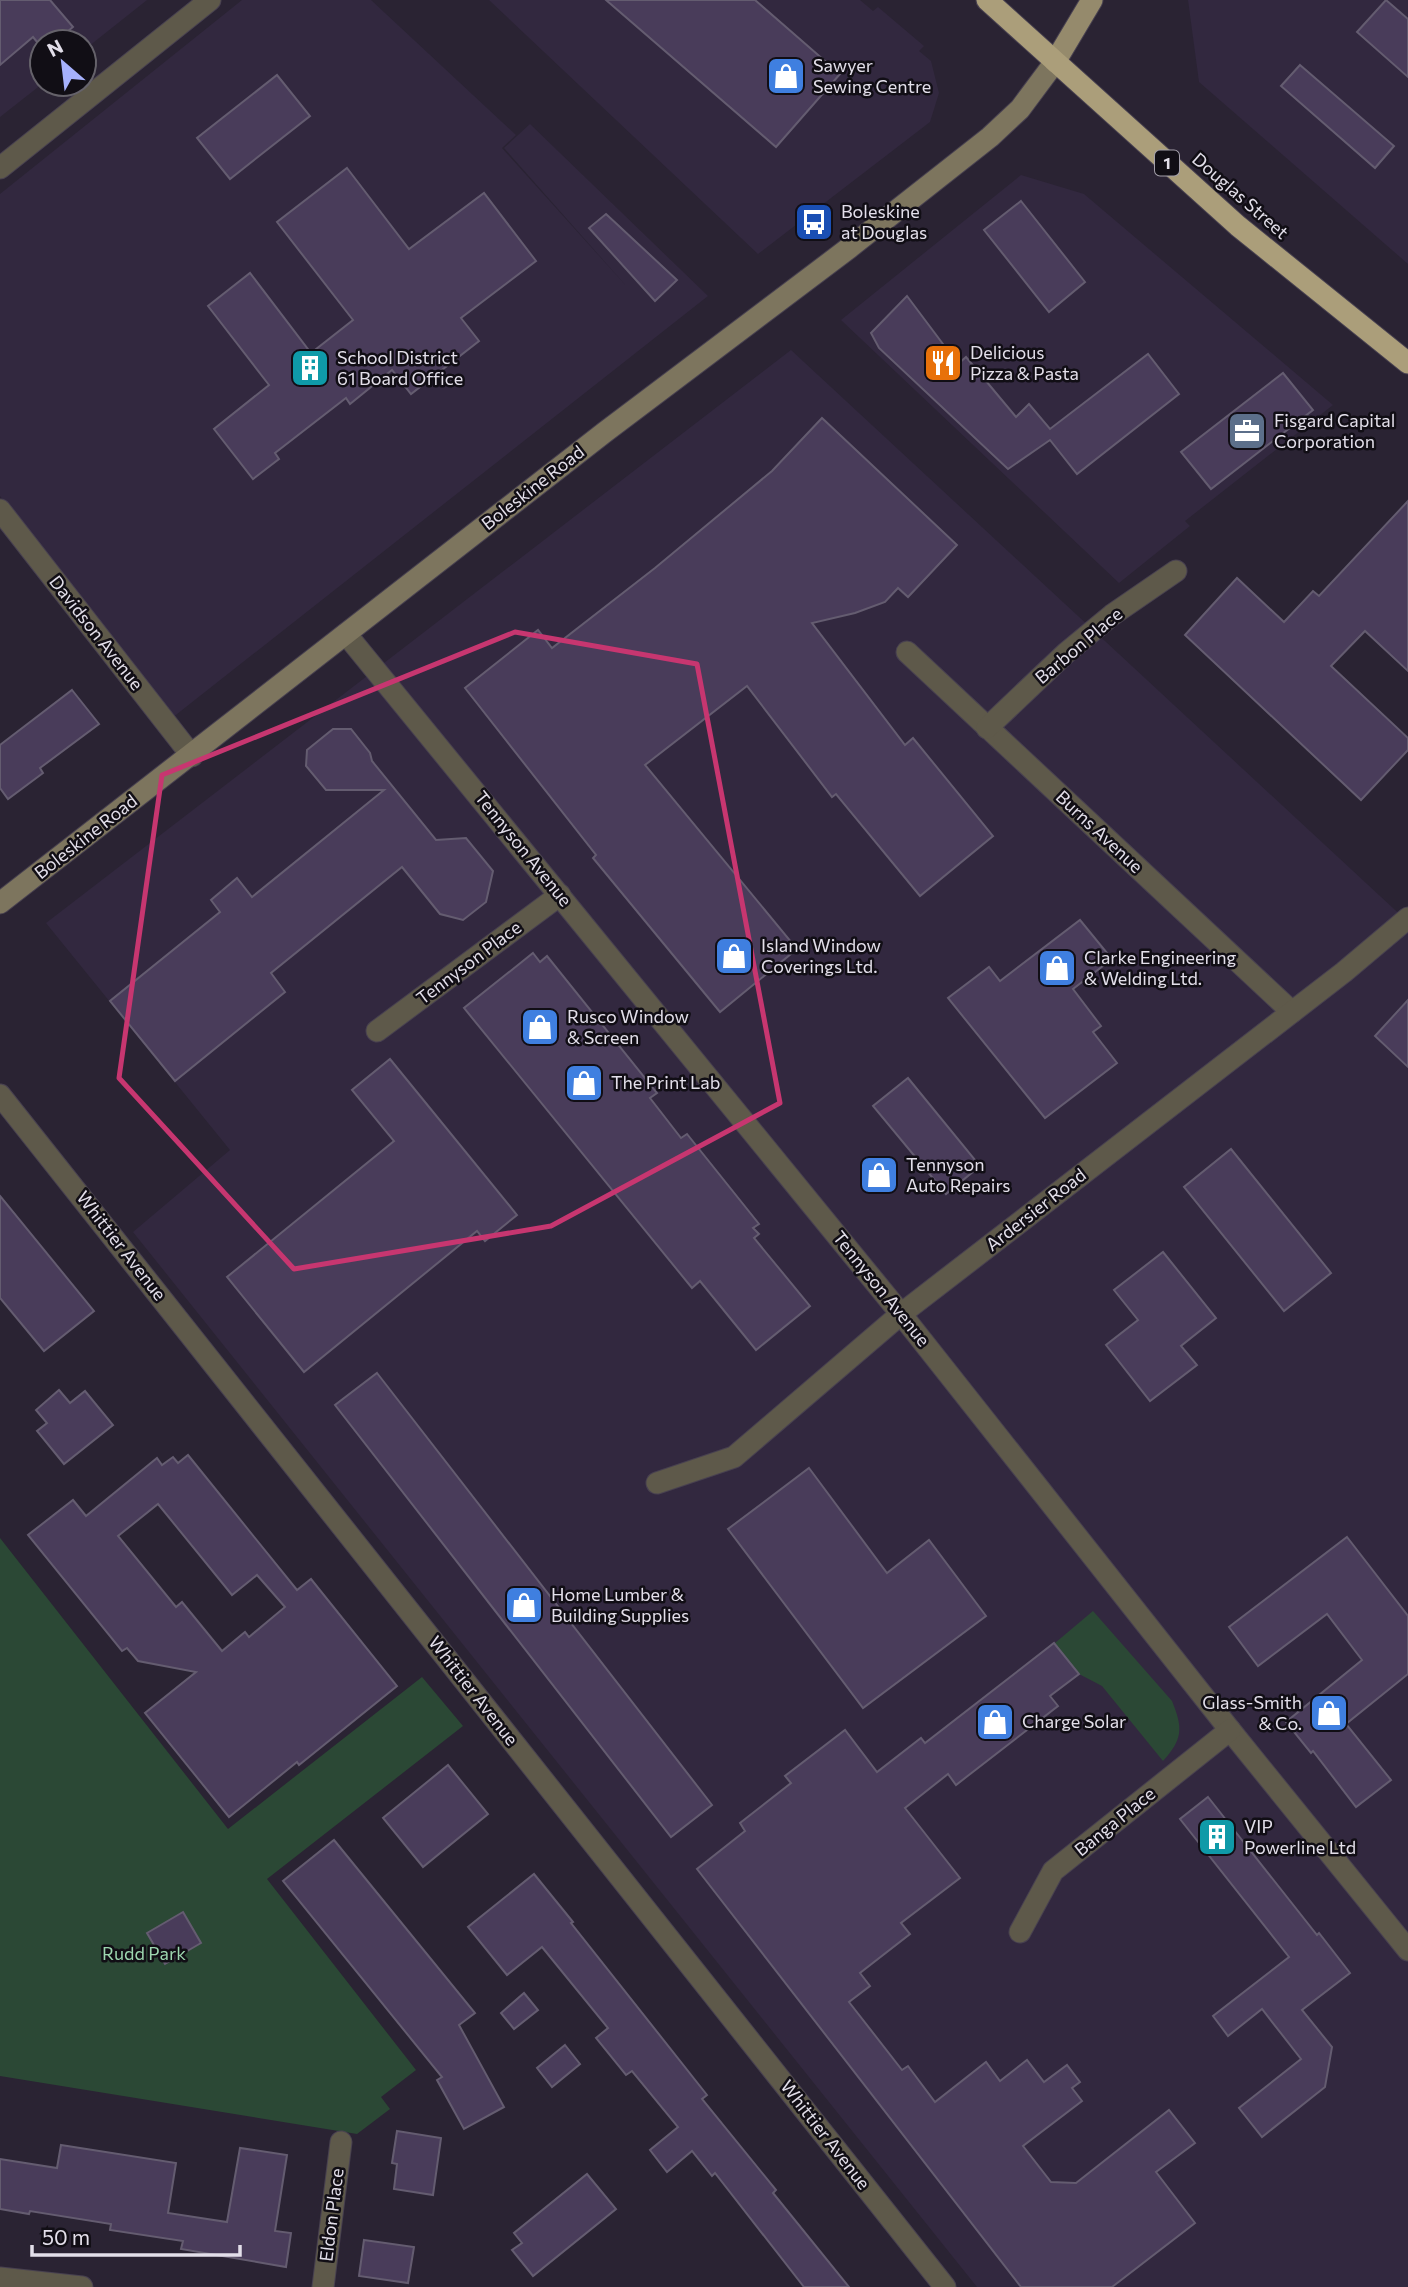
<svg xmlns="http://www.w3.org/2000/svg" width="1408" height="2287" font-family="Commissioner,sans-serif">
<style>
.built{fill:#32283f}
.green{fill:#2b4835}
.building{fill:#493c5a;stroke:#645c70;stroke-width:2;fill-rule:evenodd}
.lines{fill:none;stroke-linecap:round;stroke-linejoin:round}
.street-casing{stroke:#484150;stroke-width:23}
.secondary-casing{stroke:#484150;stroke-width:23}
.primary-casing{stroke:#484150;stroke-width:23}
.highway-casing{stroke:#484150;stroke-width:23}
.street{stroke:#5e594a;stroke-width:21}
.secondary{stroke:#7d755e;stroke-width:21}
.primary{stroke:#958a6c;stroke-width:21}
.highway{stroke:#ab9e7a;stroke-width:21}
.marked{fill:none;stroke:#c73670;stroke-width:5;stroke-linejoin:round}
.labels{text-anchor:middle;stroke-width:5;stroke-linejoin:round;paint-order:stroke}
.shield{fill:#110e15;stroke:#a4a0aa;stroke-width:2}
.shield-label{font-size:16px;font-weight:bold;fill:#e3dfea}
.poi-label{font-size:18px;fill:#e3dfea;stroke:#110e15;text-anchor:start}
.street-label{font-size:18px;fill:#e3dfea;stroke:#110e15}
.park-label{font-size:18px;fill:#9dd7b0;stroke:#110e15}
</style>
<rect width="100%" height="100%" fill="#2a2333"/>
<g class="built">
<path d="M0,0H147L84,50V42H42V84L0,117Z"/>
<path d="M242,0H371L516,135L502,148L628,288L504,148L530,124L708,296L172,718L0,496V194Z"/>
<path d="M489,0H860L873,11L878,7L924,46L919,51L931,61L939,93L930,122L758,254Z"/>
<path d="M1188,0H1408V264L1199,82Z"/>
<path d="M1021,175L1084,194L1333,405L1185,521L1190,526L1119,583L841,320Z"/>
<path d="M791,350L1408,922V2287H977L133,1232L230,1150L46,923Z"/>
</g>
<g class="green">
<path d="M0,1538L228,1829L422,1677L463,1726L267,1879L416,2070L381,2097L390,2109L357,2134L0,2076Z"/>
<path d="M1093,1611L1172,1701C1183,1728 1183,1739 1163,1761L1102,1686L1079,1674L1055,1643Z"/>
</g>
<g class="building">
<path d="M0,0H50L73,27L55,42H42V48L33,37L0,65Z"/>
<path d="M606,0H755L840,74L776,147Z"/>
<path d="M1386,0L1408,19V77L1357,32Z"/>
<path d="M1300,65L1394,146L1375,168L1281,86Z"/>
<path d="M277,75L310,116L230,179L197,138Z"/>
<path d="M347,168L409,249L484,193L536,261L461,318L479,341L411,394L392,370L350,404L346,398L275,453L279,459L253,479L214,429L269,385L208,306L250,273L311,353L353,320L277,222Z"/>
<path d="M1021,201L1085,282L1049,312L984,230Z"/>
<path d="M606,214L677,280L655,301L589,228Z"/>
<path d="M907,296L958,364L966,357L1016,417L1029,404L1050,429L1148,354L1179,394L1077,474L1050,440L1008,469L879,348L871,333Z"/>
<path d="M1283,373L1313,410L1211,489L1181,452Z"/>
<path d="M822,418L957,545L908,597L898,588L885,602L855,613L812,623L905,745L913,738L993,836L920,896L836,794L832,797L747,686L645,765L797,949L720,1012L593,858L596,855L465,688L538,630L552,648L655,568L772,471Z"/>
<path d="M1408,501V671L1365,631L1331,666L1408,738V750L1361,800L1185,635L1237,578L1284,622L1313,591L1319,596Z"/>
<path d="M72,690L99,724L40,768L43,773L8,799L0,788V745Z"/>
<path d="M333,729H351L370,753L372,761L436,840L466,838L493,871L486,902L463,920L440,914L402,867L271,973L285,992L175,1081L110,1001L220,912L211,900L237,878L252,897L384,790H326L306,766L307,750Z"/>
<path d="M1080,920L1112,959L1073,989L1101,1026L1093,1032L1117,1063L1045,1118L948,998L989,967L1000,981Z"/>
<path d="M533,953L540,962L547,956L657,1093L650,1098L681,1138L687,1134L759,1224L753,1228L759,1234L754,1238L810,1306L756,1350L700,1281L692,1288L464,1008Z"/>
<path d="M1408,1000V1067L1375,1036Z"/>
<path d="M390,1059L517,1215L485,1241L477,1231L304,1372L227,1277L394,1141L352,1090Z"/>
<path d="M908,1078L980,1166L946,1194L873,1106Z"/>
<path d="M1231,1149L1331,1273L1284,1311L1184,1187Z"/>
<path d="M0,1196L94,1311L44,1351L0,1298Z"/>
<path d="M1163,1252L1216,1318L1181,1346L1197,1365L1150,1401L1106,1345L1138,1320L1114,1290Z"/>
<path d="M377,1373L712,1805L671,1837L335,1405Z"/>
<path d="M59,1390L70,1403L85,1391L113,1425L64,1464L37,1431L47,1423L36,1410Z"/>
<path d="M188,1455L297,1590L311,1579L397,1686L299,1765L297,1762L229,1817L145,1713L196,1672L138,1661L127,1648L122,1651L28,1535L73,1500L86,1516L157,1458L162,1465L173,1457L178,1463ZM158,1504L232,1595L257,1575L285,1607L249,1637L245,1632L222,1651L182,1602L176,1607L118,1536Z"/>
<path d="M809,1468L887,1573L929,1540L986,1616L863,1708L728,1529Z"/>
<path d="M1347,1537L1408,1616V1674L1346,1724L1391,1780L1356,1807L1313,1751L1311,1753L1286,1722L1362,1660L1327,1614L1258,1666L1229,1627Z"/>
<path d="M1054,1643L1079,1674L1050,1696L1058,1706L956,1785L948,1774L905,1808L960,1878L901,1923L910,1934L860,1973L870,1986L849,2002L902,2070L908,2066L935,2102L986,2062L1000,2081L1027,2060L1044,2082L1067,2065L1080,2082L1072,2088L1082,2101L1023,2146L1051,2182L1076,2183L1169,2110L1195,2143L1156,2172L1195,2223L1112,2287H1021L697,1869L745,1831L740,1823L791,1783L785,1776L845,1730L877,1772L921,1738L925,1743Z"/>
<path d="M448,1765L488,1814L423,1867L383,1818Z"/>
<path d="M1208,1797L1317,1935L1319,1933L1350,1973L1302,2010L1332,2047L1325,2087L1262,2137L1239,2108L1301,2059L1262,2009L1228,2036L1213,2016L1289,1957L1180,1819Z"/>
<path d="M334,1840L475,2013L459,2025L504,2107L464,2129L437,2080L442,2077L283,1881Z"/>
<path d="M534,1874L573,1922L571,1923L707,2095L702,2099L776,2190L773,2193L849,2287H804L715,2173L712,2176L692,2151L667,2172L650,2150L678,2127L632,2071L626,2075L596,2038L608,2028L542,1947L507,1975L468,1927Z"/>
<path d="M183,1912L201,1943L165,1964L147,1933Z"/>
<path d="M524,1993L538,2010L514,2029L501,2013Z"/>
<path d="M565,2045L580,2064L552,2087L537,2068Z"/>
<path d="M397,2131L441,2138L433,2195L394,2189L397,2164L392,2163Z"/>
<path d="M61,2145L176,2163L168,2213L227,2222L240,2148L287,2155L275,2231L291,2233L286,2267L181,2249L183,2241L110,2230L111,2224L30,2211L29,2214L0,2209V2159L57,2168Z"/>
<path d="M587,2174L616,2209L533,2276L512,2250L522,2243L514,2233Z"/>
<path d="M364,2240L414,2247L408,2283L359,2276Z"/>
</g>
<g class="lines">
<defs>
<g id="street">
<path d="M0,168L210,0"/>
<path d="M0,510L192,756"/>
<path d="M346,634L901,1314L1230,1730L1408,1950"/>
<path d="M907,652L1292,1012"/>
<path d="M987,728L1066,653L1112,615L1176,571"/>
<path d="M377,1031L560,895"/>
<path d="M0,1095L945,2287"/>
<path d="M657,1483L734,1457L901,1314L1344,972L1408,918"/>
<path d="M1020,1932L1053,1871L1230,1730"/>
<path d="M0,2278L82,2287"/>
<path d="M323,2287L341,2142"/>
</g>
<path id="secondary" d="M0,903L605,432L849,248L990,137L1020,109L1055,62"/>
<path id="primary" d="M1055,62L1092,0"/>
<path id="highway" d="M987,0L1238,226L1408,363"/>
</defs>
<use href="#street" class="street-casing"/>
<use href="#secondary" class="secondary-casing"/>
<use href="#primary" class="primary-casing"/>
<use href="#highway" class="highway-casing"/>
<use href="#street" class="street"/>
<use href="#secondary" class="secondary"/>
<use href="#primary" class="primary"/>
<use href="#highway" class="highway"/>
</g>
<path class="marked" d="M515,632L697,664L780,1103L551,1226L294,1269L119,1078L162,775Z"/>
<defs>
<symbol id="shop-square" viewBox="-11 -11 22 22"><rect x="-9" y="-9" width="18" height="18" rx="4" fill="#3f7fe0" stroke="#110e15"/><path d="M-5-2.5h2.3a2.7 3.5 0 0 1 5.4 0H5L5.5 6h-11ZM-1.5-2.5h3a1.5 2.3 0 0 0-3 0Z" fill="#fff"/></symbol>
<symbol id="bus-square" viewBox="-11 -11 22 22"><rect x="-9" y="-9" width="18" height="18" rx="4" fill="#1a4fb4" stroke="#110e15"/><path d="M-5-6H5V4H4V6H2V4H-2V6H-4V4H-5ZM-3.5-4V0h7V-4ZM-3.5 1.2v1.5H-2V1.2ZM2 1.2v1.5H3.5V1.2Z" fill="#fff"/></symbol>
<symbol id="restaurant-square" viewBox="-11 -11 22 22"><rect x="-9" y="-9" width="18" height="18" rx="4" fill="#e8710a" stroke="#110e15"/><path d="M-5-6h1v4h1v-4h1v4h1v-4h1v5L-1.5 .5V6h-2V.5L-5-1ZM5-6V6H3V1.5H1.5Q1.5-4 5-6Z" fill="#fff"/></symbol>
<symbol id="building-square" viewBox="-11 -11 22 22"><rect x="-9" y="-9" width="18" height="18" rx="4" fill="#0f9aa8" stroke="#110e15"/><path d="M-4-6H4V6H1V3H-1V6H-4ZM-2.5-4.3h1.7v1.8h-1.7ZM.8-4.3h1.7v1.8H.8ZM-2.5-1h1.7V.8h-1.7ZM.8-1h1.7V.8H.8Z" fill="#fff"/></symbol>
<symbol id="office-square" viewBox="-11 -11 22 22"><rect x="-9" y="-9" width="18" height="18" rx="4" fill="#5c6f8a" stroke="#110e15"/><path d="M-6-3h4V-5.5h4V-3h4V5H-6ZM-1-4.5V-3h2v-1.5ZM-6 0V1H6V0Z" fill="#fff"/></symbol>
</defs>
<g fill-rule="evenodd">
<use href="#shop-square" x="764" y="54" width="44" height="44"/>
<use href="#bus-square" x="792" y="200" width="44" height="44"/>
<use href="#restaurant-square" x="921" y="341" width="44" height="44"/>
<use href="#building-square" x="288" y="346" width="44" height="44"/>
<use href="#office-square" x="1225" y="409" width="44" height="44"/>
<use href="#shop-square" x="712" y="934" width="44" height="44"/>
<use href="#shop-square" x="1035" y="946" width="44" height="44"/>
<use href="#shop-square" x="518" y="1005" width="44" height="44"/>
<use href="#shop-square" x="562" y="1061" width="44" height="44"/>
<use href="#shop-square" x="857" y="1153" width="44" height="44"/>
<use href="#shop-square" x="502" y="1583" width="44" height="44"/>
<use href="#shop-square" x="1307" y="1691" width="44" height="44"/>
<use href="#shop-square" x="973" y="1700" width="44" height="44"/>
<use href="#building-square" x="1195" y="1815" width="44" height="44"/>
</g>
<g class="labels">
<rect class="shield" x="1155" y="150.5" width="24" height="25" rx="5"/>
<g class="shield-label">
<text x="1167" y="169">1</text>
</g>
<g class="poi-label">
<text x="813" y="72">Sawyer<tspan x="813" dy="21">Sewing Centre</tspan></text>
<text x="841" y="218">Boleskine<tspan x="841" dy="21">at Douglas</tspan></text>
<text x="970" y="359">Delicious<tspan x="970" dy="21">Pizza &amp; Pasta</tspan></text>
<text x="337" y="364">School District<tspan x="337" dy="21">61 Board Office</tspan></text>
<text x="1274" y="427">Fisgard Capital<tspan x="1274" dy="21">Corporation</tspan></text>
<text x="761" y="952">Island Window<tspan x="761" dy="21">Coverings Ltd.</tspan></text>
<text x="1084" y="964">Clarke Engineering<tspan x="1084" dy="21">&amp; Welding Ltd.</tspan></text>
<text x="567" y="1023">Rusco Window<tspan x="567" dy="21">&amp; Screen</tspan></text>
<text x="611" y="1089">The Print Lab</text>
<text x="906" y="1171">Tennyson<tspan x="906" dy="21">Auto Repairs</tspan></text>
<text x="551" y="1601">Home Lumber &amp;<tspan x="551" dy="21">Building Supplies</tspan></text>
<text x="1302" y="1709" text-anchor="end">Glass-Smith<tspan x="1302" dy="21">&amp; Co.</tspan></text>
<text x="1022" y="1728">Charge Solar</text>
<text x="1244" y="1833">VIP<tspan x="1244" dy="21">Powerline Ltd</tspan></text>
</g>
<g class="street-label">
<text transform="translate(1240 196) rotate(41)" y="6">Douglas Street</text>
<text transform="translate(533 488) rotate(-38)" y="6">Boleskine Road</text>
<text transform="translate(96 633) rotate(52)" y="6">Davidson Avenue</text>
<text transform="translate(1079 646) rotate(-40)" y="6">Barbon Place</text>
<text transform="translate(1099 832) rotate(43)" y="6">Burns Avenue</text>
<text transform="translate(86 837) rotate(-38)" y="6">Boleskine Road</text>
<text transform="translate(523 849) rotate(51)" y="6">Tennyson Avenue</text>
<text transform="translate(469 963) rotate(-37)" y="6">Tennyson Place</text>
<text transform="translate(1036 1210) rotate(-38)" y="6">Ardersier Road</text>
<text transform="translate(121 1246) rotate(52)" y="6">Whittier Avenue</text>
<text transform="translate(881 1289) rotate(51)" y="6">Tennyson Avenue</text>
<text transform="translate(473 1691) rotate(52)" y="6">Whittier Avenue</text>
<text transform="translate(1115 1822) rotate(-39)" y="6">Banga Place</text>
<text transform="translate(825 2135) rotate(52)" y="6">Whittier Avenue</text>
<text transform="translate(332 2215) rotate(-83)" y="6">Eldon Place</text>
</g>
<g class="park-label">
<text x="144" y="1960">Rudd Park</text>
</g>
</g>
<g transform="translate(63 63) rotate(332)"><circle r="33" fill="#110e15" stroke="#65626a" stroke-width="2"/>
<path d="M0-5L12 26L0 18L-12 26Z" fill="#a6b1fc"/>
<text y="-10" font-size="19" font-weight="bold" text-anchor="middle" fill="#e3dfea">N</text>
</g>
<path d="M32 2245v10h208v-10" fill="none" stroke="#e3dfea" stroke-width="3.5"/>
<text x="42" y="2245" font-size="21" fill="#e3dfea" stroke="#110e15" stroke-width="5" paint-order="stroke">50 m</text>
</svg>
